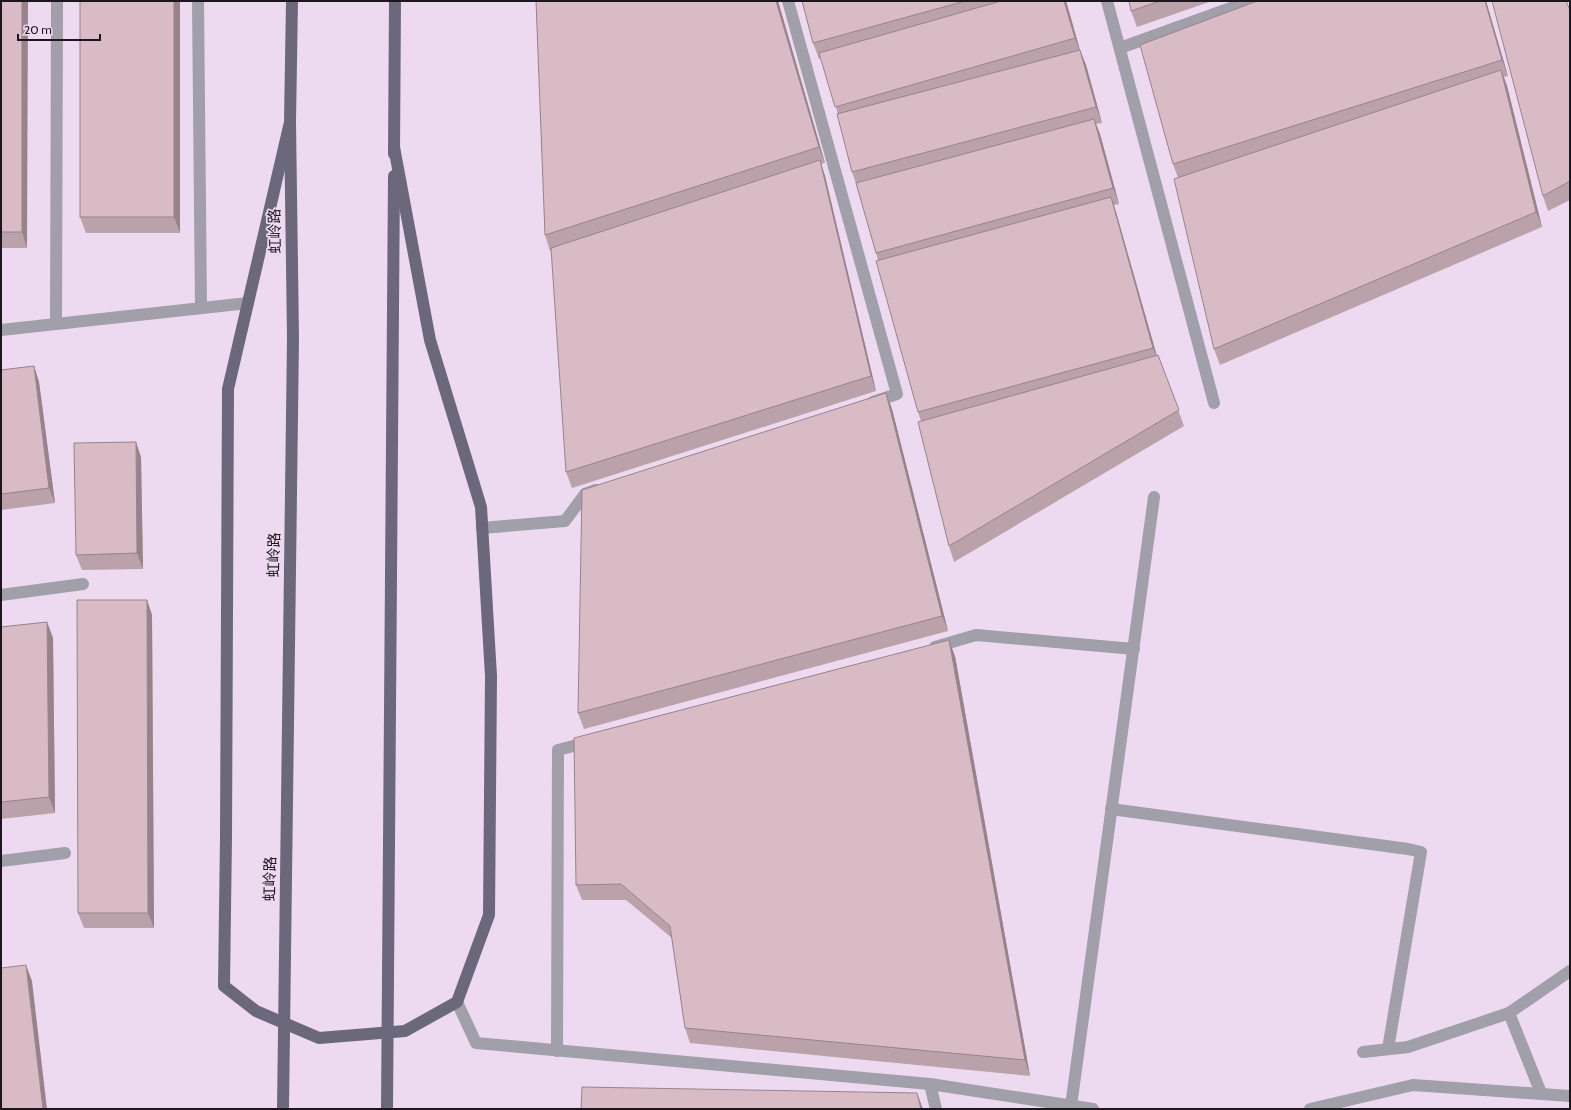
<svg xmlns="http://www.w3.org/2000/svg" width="1571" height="1110" font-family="Cabin,'Noto Sans SC',sans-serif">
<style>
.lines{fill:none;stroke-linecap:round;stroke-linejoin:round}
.service{stroke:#a09faa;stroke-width:12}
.minor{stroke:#a09faa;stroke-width:12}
.tertiary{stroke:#a09faa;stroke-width:12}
.primary{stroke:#6b687c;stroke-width:12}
.wall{fill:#bba1aa}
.shaded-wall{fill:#98838b}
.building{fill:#d9bbc6;stroke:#98838b}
.labels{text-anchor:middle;stroke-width:3.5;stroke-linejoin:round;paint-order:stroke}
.street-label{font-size:15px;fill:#1d161e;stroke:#eddaf0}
</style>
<rect width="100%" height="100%" fill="#eddaf0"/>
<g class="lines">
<g class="service">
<path d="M198,1L201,308"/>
<path d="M56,324L57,1"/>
<path d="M1,595L83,584"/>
<path d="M1,861L65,853"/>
</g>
<g class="minor">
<path d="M788,1L897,394L873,402"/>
<path d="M1107,1L1214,403"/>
<path d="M1120,48L1250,1"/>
<path d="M482,528L565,521L585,494L596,490"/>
<path d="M935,647L976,635L1134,649"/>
<path d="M1111,809L1408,849L1421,852L1388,1049"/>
<path d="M457,1002L476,1043L930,1084L1093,1109"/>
<path d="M1509,1013L1541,1093"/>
<path d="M557,1051L558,750L589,742"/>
<path d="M1363,1052L1408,1047L1509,1013L1570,971"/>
<path d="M930,1084L936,1109"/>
<path d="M1071,1106L1154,497"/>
<path d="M1310,1109L1413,1085L1570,1096"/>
</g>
<path class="tertiary" d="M1,330L248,303"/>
<g class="primary">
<path d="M290,122L228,389L226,837L224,986L256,1011L319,1038L405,1031L457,1002L489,915L491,676L481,507L430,340L394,147"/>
<path d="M394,154L395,1"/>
<path d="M283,1109L293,338L290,122L292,1"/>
<path d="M387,1109L394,176"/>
</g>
</g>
<g class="wall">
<path d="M1,1L27,248H1Z"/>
<path d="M80,1H180V233H86L80,217Z"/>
<path d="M536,1H778L825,163L821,164L825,176L876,391L572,488L566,472L552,250L550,251L545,235Z"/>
<path d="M802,1H1066L1080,50L1086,65L1102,123L1096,124L1100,134L1119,204L1114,205L1116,212L1156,355H1158L1184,426L954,562L949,546L921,421L918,412L878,260L876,253L856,184L852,172L838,114L821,58L819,59L813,43Z"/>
<path d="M1129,1H1212L1137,27L1131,11Z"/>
<path d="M1257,1H1486L1508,76L1504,77L1507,86L1542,227L1220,365L1214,349L1178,178L1173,164Z"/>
<path d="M1570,10V200L1548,211L1543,196Z"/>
<path d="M34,366L39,382L55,503L1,510V370Z"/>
<path d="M886,393L892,409L948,631L584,729L578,713Z"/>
<path d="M141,457L143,569L82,570L76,555Z"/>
<path d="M147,600L152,615L154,928H84L78,913Z"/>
<path d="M47,622L53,638L55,813L1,819V627Z"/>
<path d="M955,656L1030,1076L690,1043L685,1028L672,938L626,900H582L576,885Z"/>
</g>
<g class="shaded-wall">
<path d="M22,1H28L27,248L22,232Z"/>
<path d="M174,1H180V233L174,217Z"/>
<path d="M776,1H778L825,163L819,147Z"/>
<path d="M1064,1H1066L1081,54L1075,38Z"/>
<path d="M1485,1H1486L1508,76L1502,60Z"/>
<path d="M1080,50L1086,65L1102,123L1096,107Z"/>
<path d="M1501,70L1507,86L1542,227L1536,212Z"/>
<path d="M1094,119L1100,134L1119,204L1113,188Z"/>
<path d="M820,160L825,176L876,391L871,376Z"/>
<path d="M1111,197L1116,212L1159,363L1153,348Z"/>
<path d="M34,366L39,382L55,503L49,488Z"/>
<path d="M886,393L892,409L948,631L942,616Z"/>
<path d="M136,442L141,457L143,569L137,553Z"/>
<path d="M147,600L152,615L154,928L148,913Z"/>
<path d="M47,622L53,638L55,813L49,797Z"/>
<path d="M949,640L955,656L1030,1076L1025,1060Z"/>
<path d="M26,965L32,981L47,1109H43Z"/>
<path d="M917,1093L923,1109H921Z"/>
</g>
<g class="building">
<rect x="1" y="1" width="21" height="231"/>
<rect x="80" y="1" width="94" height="216"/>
<path d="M536,1H776L819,147L545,235Z"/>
<path d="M802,1H965L813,43Z"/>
<path d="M1001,1H1064L1075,38L835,107L819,53Z"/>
<path d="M1129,1H1160L1131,11Z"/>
<path d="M1257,1H1485L1502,60L1173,164L1140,45Z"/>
<path d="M1492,1H1566L1570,10V181L1543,196Z"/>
<path d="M1080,50L1096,107L852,172L837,114Z"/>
<path d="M1501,70L1536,212L1214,349L1174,179Z"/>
<path d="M1094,119L1113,188L876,253L856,183Z"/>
<path d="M820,160L871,376L566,472L551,248Z"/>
<path d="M1111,197L1153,348L918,412L876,261Z"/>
<path d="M1158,355L1179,410L949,546L918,422Z"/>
<path d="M34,366L49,488L1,494V370Z"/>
<path d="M886,393L942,616L578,713L582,490Z"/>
<path d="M136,442L137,553L76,555L74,443Z"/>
<path d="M77,600H147L148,913H78Z"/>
<path d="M47,622L49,797L1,802V627Z"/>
<path d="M949,640L1025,1060L685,1028L670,926L621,884L576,885L574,738Z"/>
<path d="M26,965L43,1109H1V968Z"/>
<path d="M582,1087L917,1093L921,1109H581Z"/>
</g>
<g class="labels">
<g class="street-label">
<text transform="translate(275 231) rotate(-91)" y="5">虹岭路</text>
<text transform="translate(274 555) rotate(-89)" y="5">虹岭路</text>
<text transform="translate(270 879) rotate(-89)" y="5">虹岭路</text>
</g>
</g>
<rect width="1571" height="1110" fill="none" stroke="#1d161e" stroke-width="4"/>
<path d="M18 34v6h82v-6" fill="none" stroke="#1d161e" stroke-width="2"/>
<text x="24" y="34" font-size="12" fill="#1d161e" stroke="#eddaf0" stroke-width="3" paint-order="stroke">20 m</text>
</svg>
